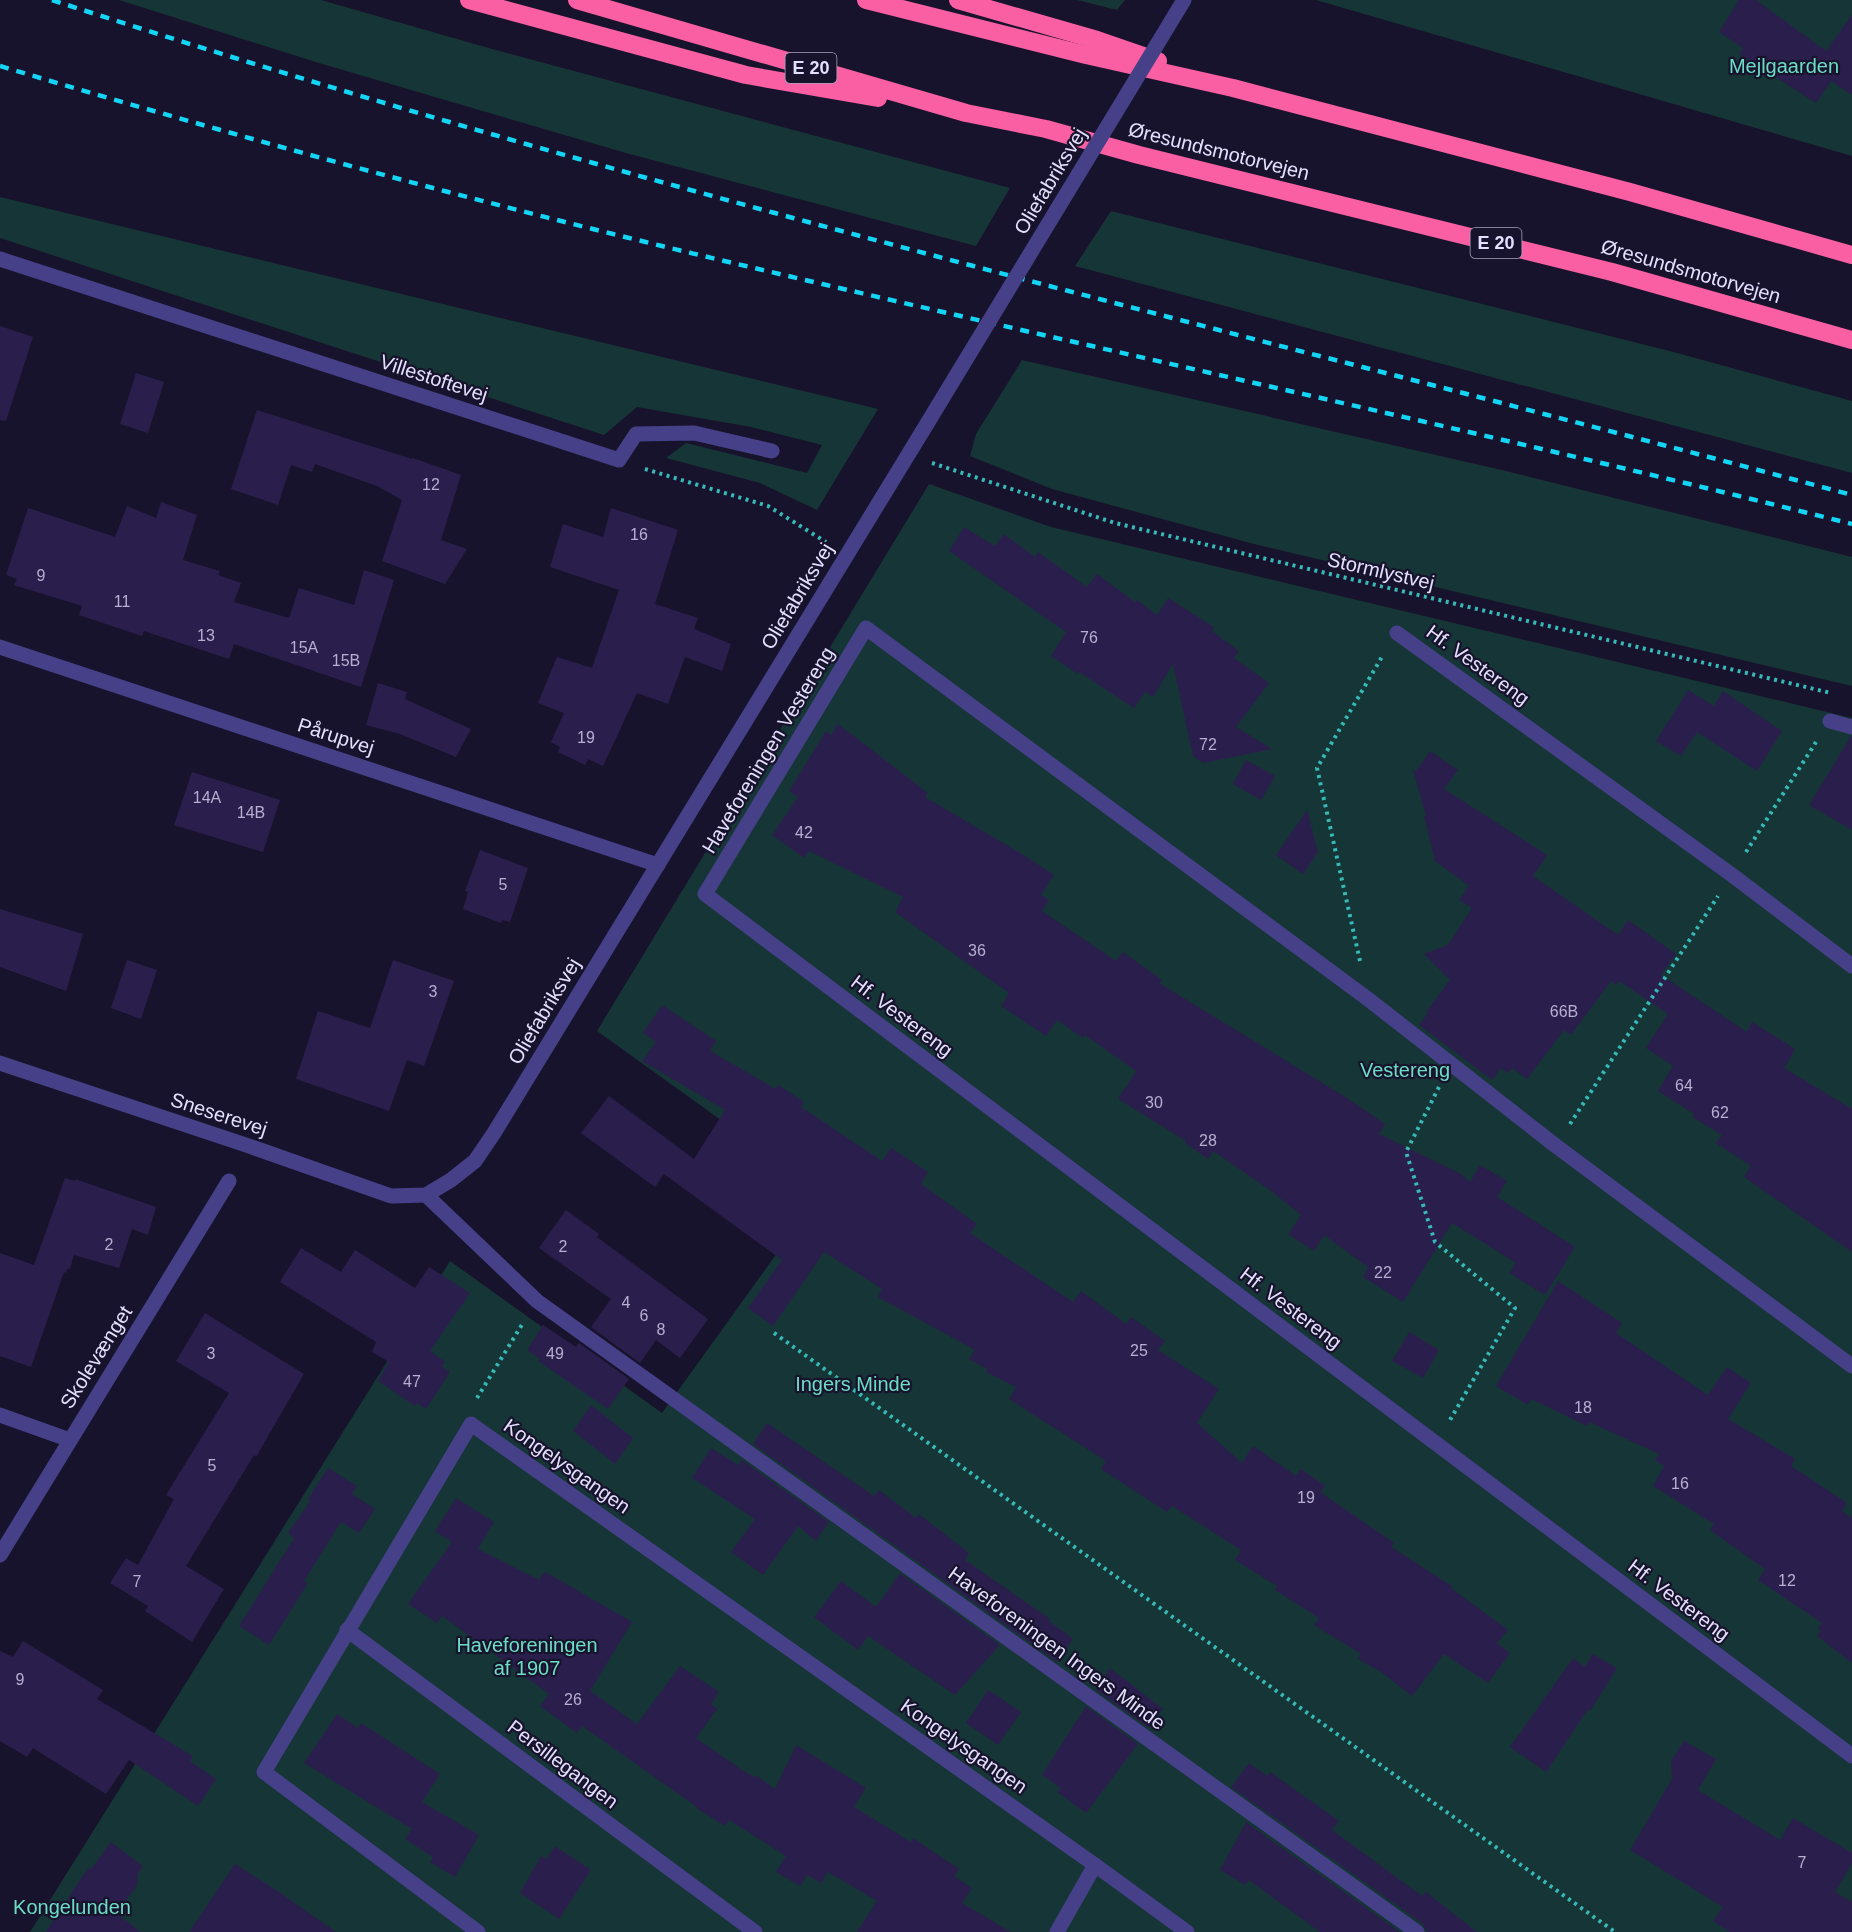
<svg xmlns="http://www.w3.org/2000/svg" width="1852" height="1932" font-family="Arial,sans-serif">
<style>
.green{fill:#163536}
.building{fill:#2a1f4c}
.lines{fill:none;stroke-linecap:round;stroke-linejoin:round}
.path{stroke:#36bab8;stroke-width:4;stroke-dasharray:3 4.5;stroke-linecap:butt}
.minor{stroke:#464089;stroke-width:15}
.highway{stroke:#f95fa2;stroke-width:18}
.rail{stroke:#13d5f6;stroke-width:4.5;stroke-dasharray:9 8;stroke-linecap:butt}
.minor-bridge{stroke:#464089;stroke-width:15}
.labels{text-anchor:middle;stroke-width:4.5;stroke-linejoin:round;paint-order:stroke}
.number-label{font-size:16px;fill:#b6afd2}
.shield{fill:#18132c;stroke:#a7a2bf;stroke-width:1.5}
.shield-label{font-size:18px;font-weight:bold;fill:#e4dffe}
.park-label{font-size:20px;fill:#6cddc5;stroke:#18132c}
.street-label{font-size:20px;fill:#e4dffe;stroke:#18132c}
</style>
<rect width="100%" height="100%" fill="#18132c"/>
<g class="green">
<path d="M119,0H321L492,49L1010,188L976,246L626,153L319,63Z"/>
<path d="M1077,0H1125L1117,10Z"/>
<path d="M1316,0H1852V156Z"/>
<path d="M0,197L878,409L817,510L760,483L666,458L686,443L807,473L822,445L751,427L637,407L604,435L0,238Z"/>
<path d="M1111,211L1681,354L1852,401V473L1075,266Z"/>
<path d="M1022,360L1506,471L1852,557V686L1254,544L1052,489L970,456L976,434Z"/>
<path d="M929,484L1051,527L1852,718V1932H30L450,1261L662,1413L821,1192L597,1031Z"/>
</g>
<g class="building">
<path d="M1739,0H1756L1826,51L1852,15V95L1831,81L1816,103L1739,54L1743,48L1719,32Z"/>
<path d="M0,326L33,337L6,421L0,420Z"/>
<path d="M136,373L164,382L148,433L120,424Z"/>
<path d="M257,410L412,459L413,458L461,475L441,540L467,549L445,584L382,561L402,500L377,486L315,464L312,472L291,465L278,505L231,489Z"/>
<path d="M161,502L197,515L183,560L220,571L218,575L241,583L234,602L289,618L299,588L354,605L364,570L394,580L361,687L234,644L229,659L144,631L142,636L79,615L82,606L14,585L17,579L6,575L28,508L115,537L127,506L156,518Z"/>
<path d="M611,508L678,530L655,604L698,618L694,629L731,644L722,671L685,657L668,704L637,693L603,766L588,759L585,765L558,752L560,747L551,742L564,713L538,703L557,657L592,668L619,590L550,567L563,524L603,537Z"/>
<path d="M964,527L995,546L1004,534L1035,557L1038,552L1087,587L1097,574L1135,602L1137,600L1157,615L1168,598L1214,627L1212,631L1239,651L1234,658L1269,683L1236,727L1272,749L1203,763L1193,756L1173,664L1153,697L1145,692L1134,708L1079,672L1078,674L1051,656L1066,632L949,551Z"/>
<path d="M378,683L407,692L405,699L471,729L456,757L400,734L366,725Z"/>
<path d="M1688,690L1714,706L1723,691L1782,731L1757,771L1697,732L1681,756L1656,741Z"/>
<path d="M838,724L928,793L925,797L1025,856L1054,875L1041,895L1049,900L1042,911L1116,961L1123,952L1162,980L1159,983L1347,1098L1385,1124L1379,1134L1461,1174L1470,1182L1480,1165L1507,1181L1497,1197L1575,1247L1545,1295L1509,1273L1516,1263L1452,1223L1403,1302L1363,1277L1368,1267L1324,1235L1314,1251L1288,1234L1301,1215L1270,1190L1213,1151L1208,1159L1185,1143L1186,1141L1118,1099L1136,1071L1085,1035L1083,1038L1057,1020L1046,1036L1001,1006L1009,993L895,912L903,897L809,851L804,858L772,835L798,797L789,791L826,731L831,735Z"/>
<path d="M1851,736H1852V830L1809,805Z"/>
<path d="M1430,751L1458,770L1444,789L1547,855L1533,876L1618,935L1628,920L1676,954L1661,975L1747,1032L1752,1022L1795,1049L1784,1068L1852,1109V1252L1744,1177L1751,1166L1716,1143L1722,1135L1692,1117L1694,1114L1658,1091L1673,1066L1646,1048L1668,1014L1619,981L1616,985L1611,981L1571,1035L1564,1030L1527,1079L1512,1068L1508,1073L1501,1068L1492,1080L1419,1025L1428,1013L1426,1012L1450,980L1424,954L1448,945L1472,908L1459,900L1469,886L1435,861L1424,816H1426L1413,769L1416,771Z"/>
<path d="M1246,760L1275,776L1261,800L1233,784Z"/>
<path d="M192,772L280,800L263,852L174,825Z"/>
<path d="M1307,810L1318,852L1303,874L1276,855Z"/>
<path d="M480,850L528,868L510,922L502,920L501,923L463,909L468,892L465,891Z"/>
<path d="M0,909L83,934L66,991L0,967Z"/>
<path d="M127,960L157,970L141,1019L111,1008Z"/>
<path d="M393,960L454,981L424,1066L407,1060L389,1111L296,1079L318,1011L370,1028Z"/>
<path d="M662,1005L716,1041L710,1051L776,1089L778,1085L804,1102L801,1107L882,1161L891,1148L928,1172L921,1184L977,1224L970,1233L1073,1302L1081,1291L1126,1324L1131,1317L1165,1341L1158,1350L1219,1389L1197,1423L1242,1463L1253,1446L1296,1476L1301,1469L1325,1486L1320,1492L1394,1543L1391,1547L1452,1586L1451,1588L1508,1630L1497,1643L1510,1653L1488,1683L1444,1654L1412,1696L1381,1672L1358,1659L1361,1654L1314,1625L1319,1618L1275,1590L1277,1586L1235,1560L1241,1550L1172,1506L1167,1512L1101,1469L1106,1461L1009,1399L1016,1387L986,1372L987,1369L969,1359L975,1350L878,1297L882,1289L824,1252L773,1326L748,1308L782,1260L664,1174L655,1187L581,1133L609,1096L694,1159L725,1110L642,1061L656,1042L643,1033Z"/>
<path d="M65,1178L75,1181V1179L156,1207L148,1235L132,1229L119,1268L74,1255L70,1269H67L66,1273L64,1272L31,1367L0,1356V1253L34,1265Z"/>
<path d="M566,1210L599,1234L597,1237L708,1319L680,1358L656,1340L640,1363L591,1327L611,1299L539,1248Z"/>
<path d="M301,1248L341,1272L355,1250L415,1288L429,1267L470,1293L430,1351L445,1362L442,1367L450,1372L426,1409L417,1403L415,1406L378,1381L389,1362L372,1352L376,1342L280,1282Z"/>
<path d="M1558,1281L1622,1323L1616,1333L1708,1395L1727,1367L1751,1383L1728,1419L1795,1459L1791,1466L1847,1503L1842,1511L1852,1518V1663L1817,1636L1821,1631L1818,1629L1822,1623L1758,1580L1765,1569L1710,1530L1714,1524L1653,1486L1664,1466L1655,1460L1659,1454L1589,1422L1587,1426L1531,1399L1528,1405L1496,1386Z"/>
<path d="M205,1313L304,1374L256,1457L254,1455L186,1566L224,1589L192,1642L145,1611L148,1606L110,1583L126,1558L138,1565L174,1499L166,1495L229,1393L176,1361Z"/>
<path d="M543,1325L576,1347L579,1343L629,1379L608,1409L538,1361L540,1359L527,1350Z"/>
<path d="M1409,1332L1439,1350L1423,1378L1392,1361Z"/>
<path d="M591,1405L633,1438L615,1464L573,1431Z"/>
<path d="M767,1423L874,1496L879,1490L916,1518L919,1514L969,1553L965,1560L1050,1619L1049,1621L1073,1639L1057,1662L753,1444Z"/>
<path d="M711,1448L738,1465L742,1460L829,1522L816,1541L798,1526L763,1575L731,1552L755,1519L692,1478Z"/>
<path d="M328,1468L357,1486L352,1494L375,1509L359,1533L341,1522L304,1581L308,1583L269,1645L239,1626L294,1538L288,1533L311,1500L308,1499Z"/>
<path d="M456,1498L494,1522L478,1549L539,1580L544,1572L549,1575V1574L632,1622L590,1691L637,1724L680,1666L719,1692L711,1704L717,1709L696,1738L742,1770L754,1777L757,1776L775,1789L796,1745L866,1788L854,1807L911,1842L913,1838L959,1869L954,1876L972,1888L962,1903L1011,1932H857L877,1901L828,1872L821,1883L807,1875L800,1886L776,1872L786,1856L729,1820L725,1826L696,1808L697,1807L582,1726L577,1733L540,1706L549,1694L442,1616L437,1623L408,1604L452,1542L435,1531Z"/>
<path d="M900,1573L1000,1645L955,1695L868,1636L858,1650L814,1617L841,1581L876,1607Z"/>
<path d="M23,1641L103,1690L97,1699L193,1756L190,1761L216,1779L198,1806L129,1760L106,1794L33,1748L27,1757L0,1741V1651L13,1657Z"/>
<path d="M1593,1654L1617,1668L1590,1711L1588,1709L1546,1772L1510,1747L1573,1658L1585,1667Z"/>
<path d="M1110,1668L1163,1709L1149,1728L1096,1690Z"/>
<path d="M988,1690L1021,1712L998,1745L966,1723Z"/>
<path d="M1086,1706L1138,1744L1086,1813L1057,1792L1061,1788L1042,1775Z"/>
<path d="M337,1714L358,1728L361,1723L440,1774L422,1802L479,1835L455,1877L430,1862L433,1857L405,1839L412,1829L304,1763Z"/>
<path d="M1684,1741L1716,1759L1698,1790L1780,1840L1793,1818L1852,1853V1863L1835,1892L1852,1902V1932H1730L1713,1921L1723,1907L1630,1850L1672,1779L1671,1761Z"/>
<path d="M1249,1763L1267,1776L1270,1772L1339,1821L1332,1830L1422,1896L1426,1892L1477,1932H1427L1423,1924L1231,1787Z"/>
<path d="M1246,1822L1400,1932H1320L1249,1880L1245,1885L1220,1870Z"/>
<path d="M111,1842L143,1866L138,1874L137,1886L116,1913L141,1932H46L88,1868L90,1870Z"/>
<path d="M555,1846L591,1870L559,1919L520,1893L541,1856L546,1859Z"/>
<path d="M235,1864L279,1892L336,1932H189Z"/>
</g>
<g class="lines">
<g class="path">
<path d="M932,463L1115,523L1831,693"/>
<path d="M645,469L768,506L826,542"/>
<path d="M1746,852L1816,742"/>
<path d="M1360,961L1317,768L1383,655"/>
<path d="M1439,1087L1406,1152L1435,1242L1515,1308L1450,1420"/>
<path d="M1570,1124L1718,896"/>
<path d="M774,1333L1615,1932"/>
<path d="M477,1398L523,1323"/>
</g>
<g class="minor">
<path d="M0,259L619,460L636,434L694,433L772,451"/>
<path d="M1397,633L1732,875L1852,966"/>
<path d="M0,647L658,865"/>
<path d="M1830,721L1852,727"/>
<path d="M0,1063L249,1146L391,1196L426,1195L451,1180L475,1161L494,1133L922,432"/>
<path d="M426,1195L537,1301L1417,1932"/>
<path d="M1852,1366L1556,1146L1368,999L866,628L705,894L1852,1756"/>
<path d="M0,1415L70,1440"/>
<path d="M0,1555L229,1181"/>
<path d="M347,1630L755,1932"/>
<path d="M478,1932L264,1772L471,1424L1095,1865L1187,1932"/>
<path d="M1057,1932L1095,1865"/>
</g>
<g class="highway">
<path d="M469,0L746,75L878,98"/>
<path d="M577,0L966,113L1046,129L1139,155L1612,272L1852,340"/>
<path d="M866,0L1086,55L1233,88L1630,192L1852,255"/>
<path d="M958,0L1097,40L1158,61"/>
</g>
<g class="rail">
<path d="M52,0C644,193 1251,334 1852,495"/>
<path d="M0,66C248,140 498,208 750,267C1117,354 1486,432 1852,524"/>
</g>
<path class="minor-bridge" d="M922,432L1184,0"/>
</g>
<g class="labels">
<g class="number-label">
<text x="431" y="490">12</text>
<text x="639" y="540">16</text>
<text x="41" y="581">9</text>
<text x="122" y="607">11</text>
<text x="206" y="641">13</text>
<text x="1089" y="643">76</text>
<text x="304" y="653">15A</text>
<text x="346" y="666">15B</text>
<text x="586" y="743">19</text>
<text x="1208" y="750">72</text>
<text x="207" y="803">14A</text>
<text x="251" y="818">14B</text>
<text x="804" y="838">42</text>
<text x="503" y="890">5</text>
<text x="977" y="956">36</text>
<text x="433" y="997">3</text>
<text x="1564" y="1017">66B</text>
<text x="1684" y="1091">64</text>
<text x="1154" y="1108">30</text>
<text x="1720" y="1118">62</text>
<text x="1208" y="1146">28</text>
<text x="109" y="1250">2</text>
<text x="563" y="1252">2</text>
<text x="1383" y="1278">22</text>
<text x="626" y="1308">4</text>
<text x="644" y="1321">6</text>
<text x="661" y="1335">8</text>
<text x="1139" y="1356">25</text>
<text x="211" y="1359">3</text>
<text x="555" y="1359">49</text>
<text x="412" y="1387">47</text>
<text x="1583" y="1413">18</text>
<text x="212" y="1471">5</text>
<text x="1680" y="1489">16</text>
<text x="1306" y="1503">19</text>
<text x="1787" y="1586">12</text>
<text x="137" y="1587">7</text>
<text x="20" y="1685">9</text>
<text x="573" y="1705">26</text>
<text x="1802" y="1868">7</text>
</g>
<g class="shield">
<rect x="785.5" y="53" width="51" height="30" rx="4.5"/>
<rect x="1470.5" y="228" width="51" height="30" rx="4.5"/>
</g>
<g class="shield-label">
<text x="811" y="74">E 20</text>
<text x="1496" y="249">E 20</text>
</g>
<g class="park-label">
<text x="1784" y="73">Mejlgaarden</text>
<text x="1405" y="1077">Vestereng</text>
<text x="853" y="1391">Ingers Minde</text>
<text x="527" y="1652">Haveforeningen<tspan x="527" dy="23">af 1907</tspan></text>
<text x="72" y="1914">Kongelunden</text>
</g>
<g class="street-label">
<text transform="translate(1219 151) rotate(14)" y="7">Øresundsmotorvejen</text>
<text transform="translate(1050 181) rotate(-59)" y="7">Oliefabriksvej</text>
<text transform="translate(1691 271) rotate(16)" y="7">Øresundsmotorvejen</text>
<text transform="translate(434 378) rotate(18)" y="7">Villestoftevej</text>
<text transform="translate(1381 571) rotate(13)" y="7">Stormlystvej</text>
<text transform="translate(797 596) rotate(-59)" y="7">Oliefabriksvej</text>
<text transform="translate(1478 665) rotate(36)" y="7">Hf. Vestereng</text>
<text transform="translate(336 736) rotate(18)" y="7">Pårupvej</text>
<text transform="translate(768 750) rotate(-59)" y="7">Haveforeningen Vestereng</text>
<text transform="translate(544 1011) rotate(-59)" y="7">Oliefabriksvej</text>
<text transform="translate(902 1016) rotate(37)" y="7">Hf. Vestereng</text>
<text transform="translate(219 1114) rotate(18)" y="7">Sneserevej</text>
<text transform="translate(1291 1308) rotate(37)" y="7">Hf. Vestereng</text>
<text transform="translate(96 1357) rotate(-58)" y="7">Skolevænget</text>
<text transform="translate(567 1466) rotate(35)" y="7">Kongelysgangen</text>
<text transform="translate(1679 1600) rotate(37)" y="7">Hf. Vestereng</text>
<text transform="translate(1057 1648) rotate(36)" y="7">Haveforeningen Ingers Minde</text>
<text transform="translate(964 1746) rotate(35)" y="7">Kongelysgangen</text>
<text transform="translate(563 1764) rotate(37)" y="7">Persillegangen</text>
</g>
</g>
</svg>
